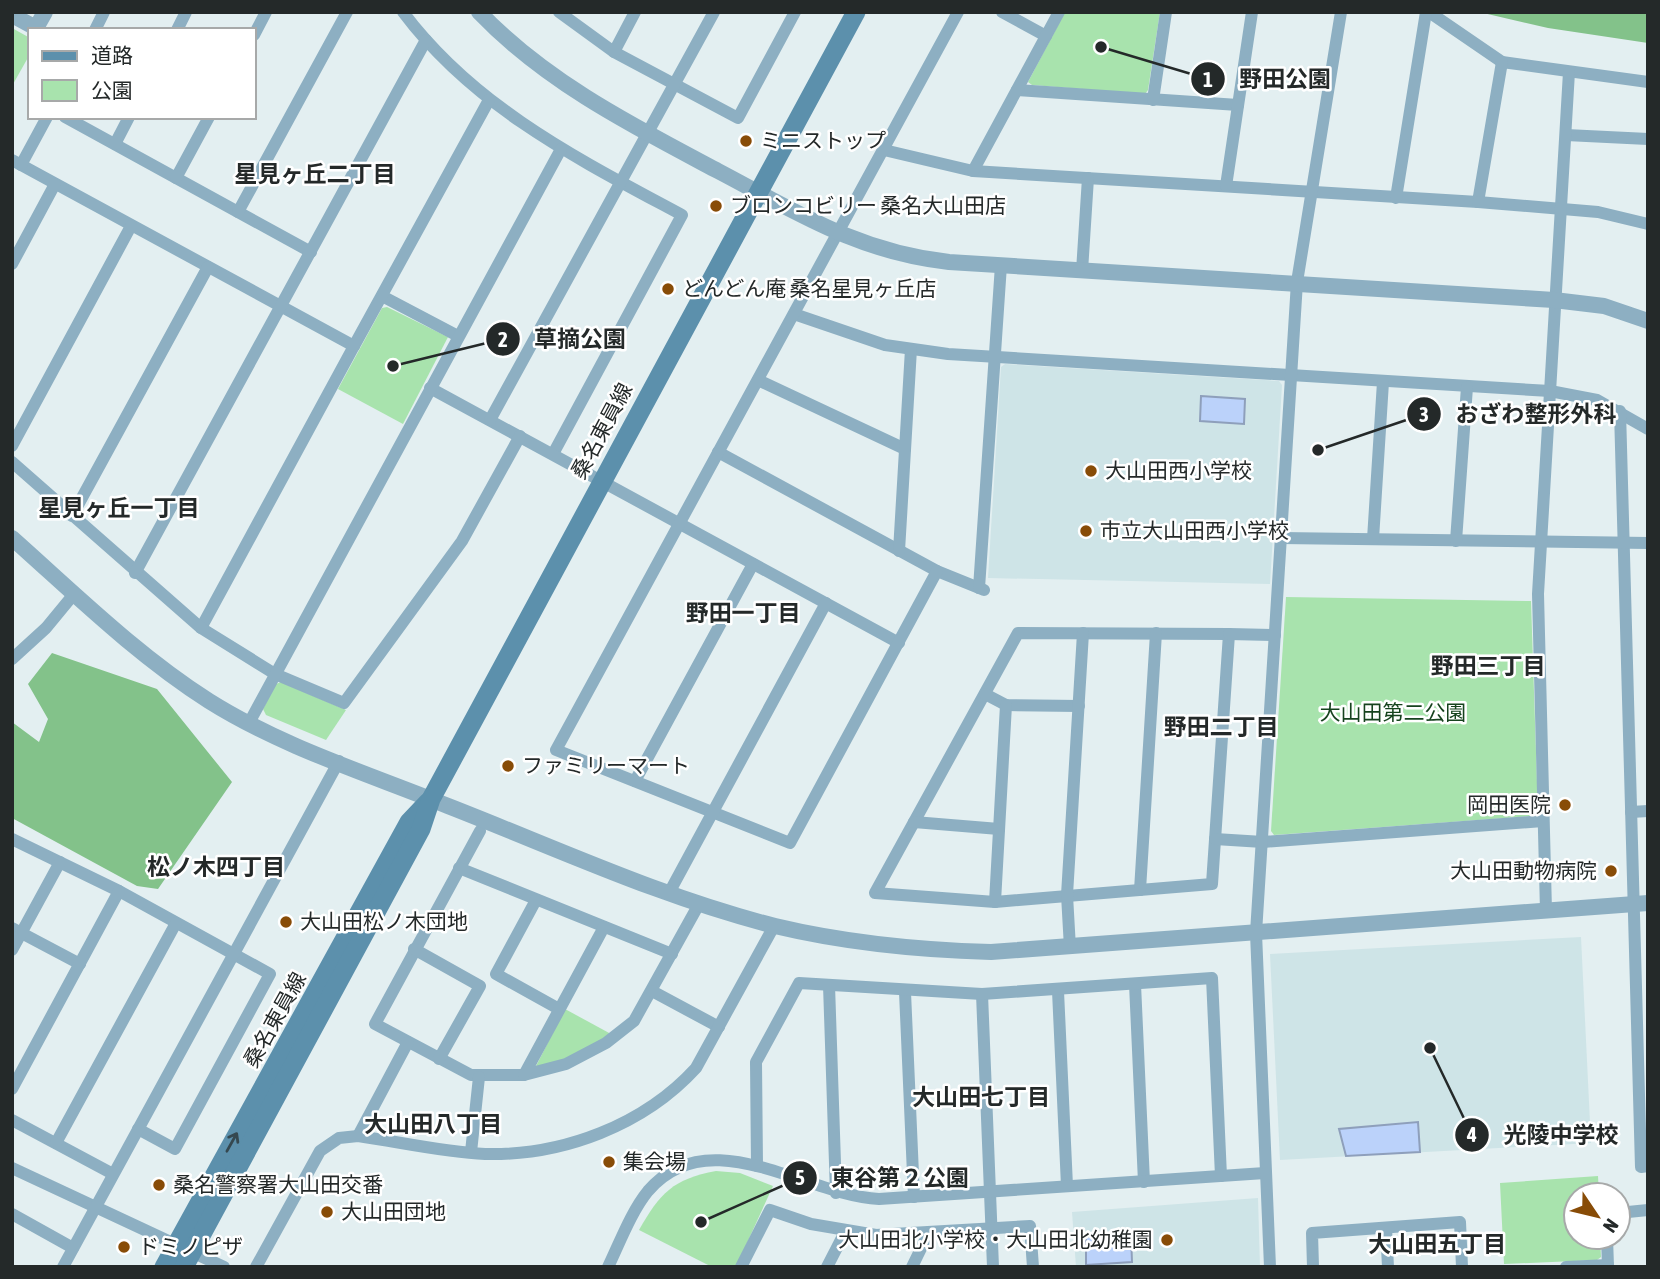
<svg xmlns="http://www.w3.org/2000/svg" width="1660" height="1279" font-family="'Asap Condensed','Noto Sans JP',sans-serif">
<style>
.built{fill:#cee4e7}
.green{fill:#a8e3ad}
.forest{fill:#83c28a}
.water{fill:#bbd2fa;stroke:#8e9fbb;stroke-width:2}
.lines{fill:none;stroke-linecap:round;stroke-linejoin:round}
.minor{stroke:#8dafc2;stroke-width:12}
.tertiary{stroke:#8dafc2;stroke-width:16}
.secondary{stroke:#5c90ac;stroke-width:19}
.oneway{stroke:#354850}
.poi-dot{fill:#884c07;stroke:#fff;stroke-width:2.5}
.labels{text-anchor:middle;stroke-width:5;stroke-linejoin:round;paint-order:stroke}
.poi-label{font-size:21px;fill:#242929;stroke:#fff;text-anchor:start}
.street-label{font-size:21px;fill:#242929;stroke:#fff}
.park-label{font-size:21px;fill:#16431e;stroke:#fff}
.neighbourhood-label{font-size:23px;font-weight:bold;fill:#242929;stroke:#fff}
.leader{fill:none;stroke:#242929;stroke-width:2.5}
.callout-dot{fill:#242929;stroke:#fff;stroke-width:2.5}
.mark-label{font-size:21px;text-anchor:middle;font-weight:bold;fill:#fff}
.callout-label{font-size:23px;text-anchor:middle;font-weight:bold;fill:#242929;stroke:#fff;stroke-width:5;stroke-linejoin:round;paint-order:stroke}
</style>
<rect width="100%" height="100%" fill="#e3eff1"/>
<g class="built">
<path d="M1005,364L1279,381L1282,385L1270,584L988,578L1001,367Z"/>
<path d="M1581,937L1591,1143L1280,1160L1270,954Z"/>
<path d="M1258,1198L1260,1267H1076L1072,1212Z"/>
</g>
<g class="green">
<path d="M1065,12H1160L1148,90L1145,94L1032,85L1028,82Z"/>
<path d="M12,28L30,38V54L12,86Z"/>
<path d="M387,307L448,337L403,424L338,389L382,308Z"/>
<path d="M1286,597L1531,601L1538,813L1533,816L1274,835L1271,831Z"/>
<path d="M281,682L346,710L326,740L266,715L263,709L276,684Z"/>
<path d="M565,1009L611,1034L580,1054L535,1068Z"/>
<path d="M716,1171L740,1173L773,1186L736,1267H712L639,1230C660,1193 673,1179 716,1171Z"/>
<path d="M1598,1176L1599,1195H1576V1237H1600L1601,1257L1597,1260L1504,1264L1500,1183Z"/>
</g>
<g class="forest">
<path d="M1479,12H1648V43L1548,28Z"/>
<path d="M52,653L157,689L232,782L158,889L137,886L12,818V722L39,742L48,719L28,684Z"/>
</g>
<g class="water">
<path d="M1201,396L1245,399L1244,424L1200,421Z"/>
<path d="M1418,1122L1420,1152L1346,1156L1339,1129Z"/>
<path d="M1131,1235L1132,1262L1086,1265V1237Z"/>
</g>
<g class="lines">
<g class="minor">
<path d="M403,12C475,108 580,160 682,215L553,454"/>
<path d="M559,12L614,52L738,118L795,12"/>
<path d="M1002,12L1046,36"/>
<path d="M1429,12L1502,62L1648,82"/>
<path d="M95,30L104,12"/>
<path d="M177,30L186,12"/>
<path d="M254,35L266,12"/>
<path d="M614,52L635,12"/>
<path d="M1017,90L1238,105"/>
<path d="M1153,100L1166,12"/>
<path d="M65,117L311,252"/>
<path d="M1566,135L1648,139"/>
<path d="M115,144L129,117"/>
<path d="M884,150L973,171L1478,202L1502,62"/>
<path d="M12,160L354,346L201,628"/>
<path d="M21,165L47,117"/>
<path d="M973,171L1059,12"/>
<path d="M176,178L209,117"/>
<path d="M1226,186L1252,12"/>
<path d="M1396,198L1426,12"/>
<path d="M1478,202L1598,212L1648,224"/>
<path d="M238,212L347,12"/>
<path d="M12,264L55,184"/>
<path d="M1082,271L1088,178"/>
<path d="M382,296L458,336"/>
<path d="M794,314L885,345L948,354L1550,391L1597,400L1648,429"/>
<path d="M354,346L489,100"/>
<path d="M758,380L905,449"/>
<path d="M430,388L899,643"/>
<path d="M1620,411L1641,1167L1648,1166"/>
<path d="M490,420L714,12"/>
<path d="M12,446L131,226"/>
<path d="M718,452L937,571L984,590"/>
<path d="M12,462L201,628L275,674L344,703L462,541L520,436"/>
<path d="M72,516L208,267"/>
<path d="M1281,538L1648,543"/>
<path d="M1373,539L1383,382"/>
<path d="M1456,541L1467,387"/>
<path d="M899,551L911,349"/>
<path d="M937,571L790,843L556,750L958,12"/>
<path d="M135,573L426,40"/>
<path d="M979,588L1001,265"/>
<path d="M1018,633L1229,634L1212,884L995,902L875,893Z"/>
<path d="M1229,634L1275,635"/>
<path d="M12,659L46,628L74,594"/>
<path d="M985,694L1006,705L1079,706"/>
<path d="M249,723L561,149"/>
<path d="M635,781L753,564"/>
<path d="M1631,812L1648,811"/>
<path d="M914,822L999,829"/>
<path d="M480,831L375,1024L471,1075H524L566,1064L606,1043L634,1021L699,904"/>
<path d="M12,839L119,891L270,974L175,1149L138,1129"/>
<path d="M1215,839L1263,842L1543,821"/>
<path d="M459,868L672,954"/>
<path d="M1140,890L1156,633"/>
<path d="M669,893L826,603"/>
<path d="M536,900L496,974L559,1009"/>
<path d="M995,902L1006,705"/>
<path d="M1546,911L1538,594L1569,72"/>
<path d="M12,928L80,964"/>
<path d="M1070,948L1067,895L1083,633"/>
<path d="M414,949L480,986L439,1059"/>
<path d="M12,950L60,862"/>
<path d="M1135,984L1144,1182"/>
<path d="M829,985L836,1193"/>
<path d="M652,991L719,1027"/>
<path d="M1058,991L1067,1186"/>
<path d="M905,992L914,1197"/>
<path d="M982,994L993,1267"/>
<path d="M524,1075L604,927"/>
<path d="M12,1089L119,891"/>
<path d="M12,1120L113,1174"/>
<path d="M358,1136L408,1042"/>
<path d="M56,1143L176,923"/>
<path d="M471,1152L479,1077"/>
<path d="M757,1166L756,1062L799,983L982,994L1212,978L1221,1176"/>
<path d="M12,1168L224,1267"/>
<path d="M1618,1213L1648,1210"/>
<path d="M12,1214L73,1248"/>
<path d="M1386,1228L1388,1267"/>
<path d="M1607,1237L1608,1267"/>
<path d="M63,1267L339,761"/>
<path d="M256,1267L320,1151L339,1138L358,1136C400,1142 443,1152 485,1154C563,1156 644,1125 696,1068L774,926"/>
<path d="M608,1267C620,1242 631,1212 648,1191C709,1119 805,1195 879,1199L1265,1173"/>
<path d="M741,1267L770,1210L811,1224L876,1235L1030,1226L1033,1267"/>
<path d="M827,1267L845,1232"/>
<path d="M912,1267L929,1232"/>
<path d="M1270,1267L1256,933L1297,282L1341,12"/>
<path d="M1313,1267L1312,1233L1460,1222L1462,1267"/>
<path d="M1566,1267L1608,1265"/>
</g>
<g class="tertiary">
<path d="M479,12C546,82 633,126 718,171C796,212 858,252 949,262L1554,300L1604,306L1648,321"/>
<path d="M12,15L36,28L45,12"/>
<path d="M12,538C76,595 137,655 209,701C282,747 369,774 448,806C556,848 663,898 775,926C846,943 919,950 991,952L1648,903"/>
</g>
<g class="secondary">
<path d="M164,1267L409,822L428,802"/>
<path d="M184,1267L421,829L431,799L856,12"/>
</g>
</g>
<defs><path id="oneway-shaft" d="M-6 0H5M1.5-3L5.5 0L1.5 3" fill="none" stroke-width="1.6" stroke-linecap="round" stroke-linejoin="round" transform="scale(1.75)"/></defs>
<use class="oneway" href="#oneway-shaft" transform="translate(232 1142) rotate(-61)"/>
<g class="poi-dot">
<circle cx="746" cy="141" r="7"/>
<circle cx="716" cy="206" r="7"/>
<circle cx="668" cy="289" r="7"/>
<circle cx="1091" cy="471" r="7"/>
<circle cx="1086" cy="531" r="7"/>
<circle cx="508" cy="766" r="7"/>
<circle cx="1565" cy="805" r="7"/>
<circle cx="1611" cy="871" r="7"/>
<circle cx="286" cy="922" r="7"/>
<circle cx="609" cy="1162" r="7"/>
<circle cx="159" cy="1185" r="7"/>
<circle cx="327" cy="1212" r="7"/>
<circle cx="1167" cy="1240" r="7"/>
<circle cx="124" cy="1247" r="7"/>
</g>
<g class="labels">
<g class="poi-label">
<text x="760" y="148">ミニストップ</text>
<text x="730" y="213">ブロンコビリー 桑名大山田店</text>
<text x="682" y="296">どんどん庵 桑名星見ヶ丘店</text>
<text x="1105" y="478">大山田西小学校</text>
<text x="1100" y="538">市立大山田西小学校</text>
<text x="522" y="773">ファミリーマート</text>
<text x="1551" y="812" text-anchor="end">岡田医院</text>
<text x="1597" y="878" text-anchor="end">大山田動物病院</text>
<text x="300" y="929">大山田松ノ木団地</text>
<text x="623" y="1169">集会場</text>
<text x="173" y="1192">桑名警察署大山田交番</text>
<text x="341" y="1219">大山田団地</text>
<text x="1153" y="1247" text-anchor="end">大山田北小学校・大山田北幼稚園</text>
<text x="138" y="1254">ドミノピザ</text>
</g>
<g class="street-label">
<text transform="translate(602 431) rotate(-62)" y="7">桑名東員線</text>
<text transform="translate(275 1020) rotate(-61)" y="7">桑名東員線</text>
</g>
<g class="park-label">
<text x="1393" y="720">大山田第二公園</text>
</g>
<g class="neighbourhood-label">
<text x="315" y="182">星見ヶ丘二丁目</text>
<text x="119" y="516">星見ヶ丘一丁目</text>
<text x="743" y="621">野田一丁目</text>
<text x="1488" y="674">野田三丁目</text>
<text x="1221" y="735">野田二丁目</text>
<text x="216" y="875">松ノ木四丁目</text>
<text x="981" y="1105">大山田七丁目</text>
<text x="433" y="1132">大山田八丁目</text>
<text x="1437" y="1252">大山田五丁目</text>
</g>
</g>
<path class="leader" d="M1101 47L1208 79M393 366L503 339M1318 450L1424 414M1430 1048L1472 1135M701 1222L800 1178"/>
<g class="callout-dot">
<circle cx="1101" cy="47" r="7"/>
<circle cx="393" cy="366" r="7"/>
<circle cx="1318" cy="450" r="7"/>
<circle cx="1430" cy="1048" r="7"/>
<circle cx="701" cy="1222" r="7"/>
<circle cx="1208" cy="79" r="18"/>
<circle cx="503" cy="339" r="18"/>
<circle cx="1424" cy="414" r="18"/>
<circle cx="1472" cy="1135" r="18"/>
<circle cx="800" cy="1178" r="18"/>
</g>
<g class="mark-label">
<text x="1208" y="87">1</text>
<text x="503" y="347">2</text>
<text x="1424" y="422">3</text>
<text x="1472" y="1142">4</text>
<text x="800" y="1185">5</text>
</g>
<g class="callout-label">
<text x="1285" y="87">野田公園</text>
<text x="580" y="347">草摘公園</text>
<text x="1536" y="422">おざわ整形外科</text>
<text x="1561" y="1143">光陵中学校</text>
<text x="900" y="1186">東谷第２公園</text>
</g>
<rect width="1660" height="1279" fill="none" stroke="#242929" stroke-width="28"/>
<rect x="28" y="28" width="228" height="91" fill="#ffffff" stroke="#a7a9a9" stroke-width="2"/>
<rect x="42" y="51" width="35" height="10" fill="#5c90ac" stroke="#a7a9a9" stroke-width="2"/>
<text x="91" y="63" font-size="21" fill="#242929">道路</text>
<rect x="42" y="80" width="35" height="21" fill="#a8e3ad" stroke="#a7a9a9" stroke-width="2"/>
<text x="91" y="98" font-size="21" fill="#242929">公園</text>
<g transform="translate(1597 1216) rotate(125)"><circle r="33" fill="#ffffff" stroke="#a7a9a9" stroke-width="2"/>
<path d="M0-5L12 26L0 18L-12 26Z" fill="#884c07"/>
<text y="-10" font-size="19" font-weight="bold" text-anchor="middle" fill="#242929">N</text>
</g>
</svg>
